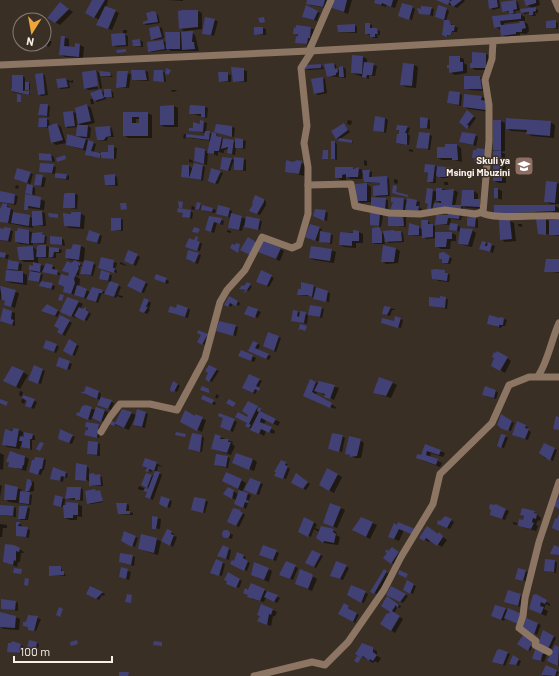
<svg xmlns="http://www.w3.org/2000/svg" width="559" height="676" font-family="Barlow,sans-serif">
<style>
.shadow{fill:#0007;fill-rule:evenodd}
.building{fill:#424176;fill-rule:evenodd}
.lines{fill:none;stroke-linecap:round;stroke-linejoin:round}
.street{stroke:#8c7563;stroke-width:7}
.labels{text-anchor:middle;stroke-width:3;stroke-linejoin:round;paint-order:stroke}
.poi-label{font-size:10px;font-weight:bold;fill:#f8f0ea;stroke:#3a2f25;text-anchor:end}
</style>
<rect width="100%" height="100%" fill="#3a2f25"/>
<g class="shadow">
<path d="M93,0H108L106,7L119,13L112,30L98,25L100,20L86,13Z"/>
<path d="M168,0H183V1Z"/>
<path d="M308,0H327L326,8L310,5Z"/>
<path d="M335,0H352L348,14L333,8Z"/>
<path d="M376,0H398L395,8L386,5V7L380,5L375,2Z"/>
<path d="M439,0H464L465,1L457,8Z"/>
<path d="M489,0H499L500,8L493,10L490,8Z"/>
<path d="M525,0H539L540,5L534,7L538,10V13H535L536,16H532L530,13L524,14L521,10L515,11L516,14H520L525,17V21H522L528,24L529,31L526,34L520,33V36L507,38L502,35L501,30L495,27L493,16L513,15L510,12L503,11L516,1L518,2L520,10L532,8L527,5ZM520,21L521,24L505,26L504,23Z"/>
<path d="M64,6L73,12L60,25L48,18Z"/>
<path d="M412,7L415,9L412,20L399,16Z"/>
<path d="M431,8L434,9L433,16L420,13Z"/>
<path d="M447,9L449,11L446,21L458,28L457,32H452V35H448V36L443,34L445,20L436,17Z"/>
<path d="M198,11L202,13V29L184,31L180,28Z"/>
<path d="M318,12L320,13L317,21L303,17Z"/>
<path d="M155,13L158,15L160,23L147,25L144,24Z"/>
<path d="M206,18L218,21L214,36L204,33Z"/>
<path d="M555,21L558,23V29L547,27Z"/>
<path d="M369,24L372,25V29L380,31V35H377L378,38H374L366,33Z"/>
<path d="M354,25L357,27V33L339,32Z"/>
<path d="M297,26L314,29L310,45L296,42L299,35L294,33Z"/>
<path d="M159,27L162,28L164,38L155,40L152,39Z"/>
<path d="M263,28L266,29V35L255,34Z"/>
<rect x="123" y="30" width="4" height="3"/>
<path d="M191,32L195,35L199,51H171L167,48V50L152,52L149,51L163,41L167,43L166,33Z"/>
<path d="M125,35L128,36V46L116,47L113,45Z"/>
<path d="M62,37L69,39V48H76L80,45L84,47L83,58L65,57L60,54Z"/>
<path d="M44,38L52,42L49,47L42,44H44Z"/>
<path d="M140,40L143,42V47L134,46Z"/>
<path d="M486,54L490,56V70H475L471,67Z"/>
<path d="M363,57L367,59V63L377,66L375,76L369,75V79L352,73Z"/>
<path d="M459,57L464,59V63L467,65V73L455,75L450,72Z"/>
<path d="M333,64L336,65L337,70L340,71L343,67L346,69V78L328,76Z"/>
<path d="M321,65L324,69L309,70L306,69Z"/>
<path d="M414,65L418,67L416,88L406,87L401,84Z"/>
<path d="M233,68L247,71V82L234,81Z"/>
<path d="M170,70V75L165,74L166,82L154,80L162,71L166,73Z"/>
<path d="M96,71L100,73H110L113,77L100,76L102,88L100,89L97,72H95L98,89L89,90L84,88Z"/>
<path d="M145,71L148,72L149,81L133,80Z"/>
<path d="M118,72L131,74L129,88L117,87Z"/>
<path d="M219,73L231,75V82L220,81Z"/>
<path d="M43,74L45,76L48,95L41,96L39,94Z"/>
<path d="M23,76L25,78V83H30V90L25,89L23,92H29L30,95L12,92V88Z"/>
<path d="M480,77L484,79L486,91L470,90L465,88Z"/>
<path d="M322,78L325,79L327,93L318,95L315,93Z"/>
<path d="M66,79L70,81L73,80V83L69,82L70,88L61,89L59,88Z"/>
<path d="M110,90L113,92L114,98L105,96L106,99L97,102L93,99L94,104H91L90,99H92L95,100L101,91L105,93Z"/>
<path d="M171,90H176L177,91L172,92Z"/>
<path d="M459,93L462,95L461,106L448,103Z"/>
<path d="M481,96L486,99L490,112L468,109L464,106Z"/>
<path d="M48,105L50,107L49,117L39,115Z"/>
<path d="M87,105L91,108L95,123L87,125L91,128L90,138H81L78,136V127L68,128L66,127L73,112L77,114ZM76,115H77L79,124L83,126H77Z"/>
<path d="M161,106H174L178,108V127H165L161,125Z"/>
<path d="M205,107L208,108L207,118L190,113Z"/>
<path d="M466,112L476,118L469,128L470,129L460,122Z"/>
<path d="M124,113H147L152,115V138H128L124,135ZM136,119H140V124H136Z"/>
<path d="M385,118L388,120L386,133L374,130Z"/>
<path d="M46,119L49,120L50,127L57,124L61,127L66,143L56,145L52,142L49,128L39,126Z"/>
<path d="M428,119L430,120V129L421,127Z"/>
<path d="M348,120L352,121L351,125L347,124Z"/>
<path d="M201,121L207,123L206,132L236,142V139L246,141L245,149L236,147L235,155L231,154L228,149L224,150V153L218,152V156L208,152L207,165L195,161L196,148L209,152L211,141L190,138L186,136L185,139L183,138L184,134L205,137V133L190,130L201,125Z"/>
<path d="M501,121L505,123V151L501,152L505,154L506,183H499L494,181L498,151L494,149Z"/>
<path d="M550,122L555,125L554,138L532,136L528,134V132L511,131L507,128Z"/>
<path d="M344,124L350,132L340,139L352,141L353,143L340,141L337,138Z"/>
<path d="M110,127L112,129L114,137H108L107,141L98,140Z"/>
<path d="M232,127L235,128L234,137L218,133Z"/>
<path d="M407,127L410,128L408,134L410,136L409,145L400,144L397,143L400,131L397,130Z"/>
<path d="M429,134L432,136L430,150L417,147Z"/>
<path d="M475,135L478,137L476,146L460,142Z"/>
<path d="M86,139L96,144L94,152L109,153V146L117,148L116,159L89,156L87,151L67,145Z"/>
<path d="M335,142L337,144V160L332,158Z"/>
<path d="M457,145L461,148L462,162L454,160H442L438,158V148Z"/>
<path d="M409,149L413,150V152L409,151Z"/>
<path d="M51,155L54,157L55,162L40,159Z"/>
<path d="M189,159L193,161V163L189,162Z"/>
<path d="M232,159L234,160L230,171L221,169Z"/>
<path d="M244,159L246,160V171L235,169Z"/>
<path d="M364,160L367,161V166L364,165Z"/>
<path d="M297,161L306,165L304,176L286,171Z"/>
<path d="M40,164L56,167L55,174L40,171Z"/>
<path d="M189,166L193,169L203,166L205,167L203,181L182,176Z"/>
<path d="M434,166L454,169L456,170V174L450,173L449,178H441L436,174V183H431L428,181L429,174L425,172Z"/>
<path d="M352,168L370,171L372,172V178L386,177L389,179L390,196L377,197L374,195L382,186L381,183H368L365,182L363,174L362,179H351L346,176V180H341L336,177Z"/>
<path d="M220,172L223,173L218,184L212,183Z"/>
<path d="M30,173L33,174L30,185L35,188V195L27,193L29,183L17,180Z"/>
<path d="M37,175L46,178L44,187L38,186Z"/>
<path d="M67,175L69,176V180L56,178Z"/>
<path d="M114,175L117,177L118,186L106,185Z"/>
<path d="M394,179L398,180L397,184L394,183Z"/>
<rect x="444" y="182" width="4" height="3"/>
<path d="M557,183L559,184V204H550L545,201Z"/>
<path d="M367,184L371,187V198L388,200V212L372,202L361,203L357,200Z"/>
<path d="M16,185L19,186L18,189L15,188Z"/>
<path d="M427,189L437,192L442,189L453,190L458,192L455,206L462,207L463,191H474L478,194V200L484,203V209L466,208L463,206V210L444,205L435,200L432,209H429Z"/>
<path d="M498,189L502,191V200L495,197Z"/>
<path d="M1,193L18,196L16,205L0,202Z"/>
<path d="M75,194L78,195L77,209L64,207L65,195Z"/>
<path d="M25,195L45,201L44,210L29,208L25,205Z"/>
<path d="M404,199L408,201V199L420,202L419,207L422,209L421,213L394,211V202L392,201Z"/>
<path d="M263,200L266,201V205L260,215L252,212Z"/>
<path d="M4,203L13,210V213L33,218V212H42L45,213L46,226L33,225V228L2,222L0,220V217Z"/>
<path d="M198,203L201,205L200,210L195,208L194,210L191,209L192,206L196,208Z"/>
<path d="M203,206L213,209L216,210L215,213L205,211L202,209Z"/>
<path d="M219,206L232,211V214L246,219V217L260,220L262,222L260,230L243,226L242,231L232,229L229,228L231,218L217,214Z"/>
<path d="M495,206H555L559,208V213L500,215Z"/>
<path d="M191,211L193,213L192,219L183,216Z"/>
<path d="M325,211L328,213L327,221L317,217Z"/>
<path d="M80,213L85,216L84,229L69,228L65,225L64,214Z"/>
<path d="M380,214L383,216L381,227L371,224Z"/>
<path d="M459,214L462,216L461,220L451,219L450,224L458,225L460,227V229L472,230L476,233L472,247L459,244L461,232L450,229V225L436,224L437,216Z"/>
<path d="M403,216L406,217V227L389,225Z"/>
<path d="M210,217L224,221L223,225L217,223L214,233L209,231Z"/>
<path d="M476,218L478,220V228L468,226Z"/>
<path d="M121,219L123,220V231L112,230Z"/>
<path d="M546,219L549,221H559V236L539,233Z"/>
<path d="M428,221L431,225L435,226V233H451L456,235V241H451L450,249H441L436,246V238L426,239L423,236L409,235L418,227L423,230Z"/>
<path d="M510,221L514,223L516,241L505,242L501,239Z"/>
<path d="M518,224H522V227L518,226Z"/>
<path d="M319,228L322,229L321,231L333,235L332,244L309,239Z"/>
<path d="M379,228L385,236L401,232L403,233L404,242L389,243L384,240L385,244H376L373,243Z"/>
<path d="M0,229L13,231L11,242L0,240Z"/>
<path d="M19,230L29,231L33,233H42L47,237L46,244L33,243V245L20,244L16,242Z"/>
<path d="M227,230L231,231V233L227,232Z"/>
<path d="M359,232L363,234V243H356V248L344,247L340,245L341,233Z"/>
<path d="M100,235L102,236L100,244L90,241Z"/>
<path d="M61,238L64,240L65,246L51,243Z"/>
<path d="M200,242L202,244L200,251L189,248Z"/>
<path d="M485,243L495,246L493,253L483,250Z"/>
<path d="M46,246L49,247L48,258L38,257V264L44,266L43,270L46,264L53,266L55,267V271L60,273V275L43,271L39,273L43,275L41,282L55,286L54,290L43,287L41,283L30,279L31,270H30L34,267V262H24L20,259L19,248L33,247L37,250Z"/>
<path d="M81,246L85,248L84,261L96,265L93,276L82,274L83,267L80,266L79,276L73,274L80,279L79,287L90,292L103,291L106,293L110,282L103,280L102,272L112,275L111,282L121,287L118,295L123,296L122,298L117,296L116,298L102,293L98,303L64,291L65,288L60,285L62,276L68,278L71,264L75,261L83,266L84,262L70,260L66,258L72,250Z"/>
<path d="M50,248L59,249L62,250L61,253H56V258H53L50,257Z"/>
<path d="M395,248L400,251L398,263L386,264L382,261Z"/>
<path d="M280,249L284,251L280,261L264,254Z"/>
<path d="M331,250L336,252L334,263L314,260L310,258Z"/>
<path d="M129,252L140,257L136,266L125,261Z"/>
<path d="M189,252L201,255L198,264L187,260Z"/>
<path d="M0,253L9,255L8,259L0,257Z"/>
<path d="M446,253L452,259L450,264L443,263V260L440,258V254Z"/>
<path d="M101,258L117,263L115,269L117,271V273L102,269Z"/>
<path d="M559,260V273L546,271Z"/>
<path d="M9,261L22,264L21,272L27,275V285L11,283L6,281L13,271L8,269Z"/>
<path d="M120,262L126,265L127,266L120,264Z"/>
<path d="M432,271L447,273L450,275L449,282L439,281L433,278Z"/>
<path d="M261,272L274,278L269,287L257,281Z"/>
<path d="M133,277L148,284L144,293L130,287Z"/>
<path d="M166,279L169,281L168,284L158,280Z"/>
<path d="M247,283L252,286L249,291L241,288H245Z"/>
<path d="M313,286L330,293L329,302L317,300L310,296L298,295Z"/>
<path d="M0,287L19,293L15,308L5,304L6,302L3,300L2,294L0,301Z"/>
<path d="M229,297L240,303L239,306L233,303L231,307L226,304Z"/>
<path d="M446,298L448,300L447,309L430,305Z"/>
<path d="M148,301L151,303L149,309L150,310L147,314L141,311Z"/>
<path d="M79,302L83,304L80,309L84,310L86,309L91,314L87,321L77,316L76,318L66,314Z"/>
<path d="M48,305L60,312L57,317L42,311Z"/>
<path d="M248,307L261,312L258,318L248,315Z"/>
<path d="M385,307L394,309L396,310H392L390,316L386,315L383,314Z"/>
<path d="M188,308L190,310L188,318L172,313L177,309Z"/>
<path d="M321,308L324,309L322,318L310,315Z"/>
<path d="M294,311L308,315L307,324L292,320Z"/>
<path d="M12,312L15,313V326L3,322Z"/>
<path d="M61,317L72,323L65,336L58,332L60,328Z"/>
<path d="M501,318L507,320L505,326H502L501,328L488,324Z"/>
<path d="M400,319L403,320L401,328L382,323L395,322Z"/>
<path d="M235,326L238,327L236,336L217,331Z"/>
<path d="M207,335L210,336L205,345L199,342Z"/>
<path d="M278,337L281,338L276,352L266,347Z"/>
<path d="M70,341L79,346L75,356L65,351Z"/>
<path d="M257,344L260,345L258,350L271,356L269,360L252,352Z"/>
<path d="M56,345L59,347L56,353L47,349Z"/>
<path d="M241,351L256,358L254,362L242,357Z"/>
<path d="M504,355L511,361L505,373L492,365Z"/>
<path d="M60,359L72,364L70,370L60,367Z"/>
<path d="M209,366L219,371L212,382L206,379L210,373Z"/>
<path d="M35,367L45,371L41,384L31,381Z"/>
<path d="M23,372L28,375L20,389L5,380Z"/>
<path d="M249,375L262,381L255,394L243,388Z"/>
<path d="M311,381L339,388L334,400L317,391L316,396L336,407L335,409L309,398Z"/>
<path d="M393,383L397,385L391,398L374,393Z"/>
<path d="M178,384L180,386L177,392L171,389Z"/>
<path d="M20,391L23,392L22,396L37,402L34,409L29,407V400L26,399L24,404L21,402L23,397L19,395Z"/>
<path d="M496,391L498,393L496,399L483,395Z"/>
<path d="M99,392L101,394L100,398L114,403L111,410L101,406L100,400L84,394Z"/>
<path d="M217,394L219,396L217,399L215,397Z"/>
<path d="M204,397L216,403L215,405L202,399Z"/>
<path d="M248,402L262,410L260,412L280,422L278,426L266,420L264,424L275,431L274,434L266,431L264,436L246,426L250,414Z"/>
<path d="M83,407L96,410L97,408L108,412L104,422L92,417L91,420L80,416Z"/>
<path d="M123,410L136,415L138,411L148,414L145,428L136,426L134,419L129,430L110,423L116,424Z"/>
<path d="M502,416L514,423L511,431L501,428Z"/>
<path d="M195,417L206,420L202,432L185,424Z"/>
<path d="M234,420L237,422L233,432L224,428Z"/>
<path d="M87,423L102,427L99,438L86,435L89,428L87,426Z"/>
<path d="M525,426L528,427L527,429L531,432L528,440L513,435Z"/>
<path d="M6,430H19L23,432L22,437L33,435L35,436V440H32V450L20,446V449L7,447L3,444Z"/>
<path d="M60,431L75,437L72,444L62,440L59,434Z"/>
<path d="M202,436L204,438L202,452L192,450Z"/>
<path d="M342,436L345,438L342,452L329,449Z"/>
<path d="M505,436L508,438L504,448L501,447Z"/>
<path d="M220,437L233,442L232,444L235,446L231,455L212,449Z"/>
<path d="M360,440L364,443L361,458H355L346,453Z"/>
<path d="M98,443L100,444V456L88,454Z"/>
<path d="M425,445L445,453L443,457L431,453L430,457L442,463L440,467L421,460Z"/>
<path d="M554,449L557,450L553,461L543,457Z"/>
<path d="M11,452L20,454L29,459L26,471L9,466L10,463L7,461Z"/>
<path d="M0,453L4,455L3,470L0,469Z"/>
<path d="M227,457L230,458L228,468L215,465Z"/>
<path d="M44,459L46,460L44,470H43L41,475L33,473Z"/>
<path d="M253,459L257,462L254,471L233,463Z"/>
<path d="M282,461L288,465L287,467L290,469L286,479L278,477Z"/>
<path d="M156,463L163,467L158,466L157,472L162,475L153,500L149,498L148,492L138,489L139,486L148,490L149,488L145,486L147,474L154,476L156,471L152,470L151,472L143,466Z"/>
<path d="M77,464H83L89,468V475L102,477L103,486H93L90,485V482L82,477L81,479L85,481L76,480Z"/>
<path d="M327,469L342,477L334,493L320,485Z"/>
<path d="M66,473L68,474L67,478L64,477L63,482L51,478Z"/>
<path d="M227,473L246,483L242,492L251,495L246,509L235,503L236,500L224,494L228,488L238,494L240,490L227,483Z"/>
<path d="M299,476L310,484L306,490L292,483Z"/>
<path d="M250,479L263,484L259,495L248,491Z"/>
<path d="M31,481L34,482V491L28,492L26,490Z"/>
<path d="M0,485L2,486L0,497Z"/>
<path d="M17,488L22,490L21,492L32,495L31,505L9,502L5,499Z"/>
<path d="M81,488L83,490V501L67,499Z"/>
<path d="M99,491L103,502L91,504L88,503Z"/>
<path d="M62,498L65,499L64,506L77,504L82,506V517L77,516V520H70L65,518L64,507L54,505Z"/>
<path d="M169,500L172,501L170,508L162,505Z"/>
<path d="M205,500L208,502L205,513L192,510Z"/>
<path d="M127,504L129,505V512L133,513V515L119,514Z"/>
<path d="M14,507L16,508V517L1,515Z"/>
<path d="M28,507L30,509L28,520H22L19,519Z"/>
<path d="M500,507L509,511L505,520L491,515Z"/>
<path d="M341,508L345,510L337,528L329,525Z"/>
<path d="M523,509L534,512L541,518L540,521L538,520L536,525L538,526L536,531L519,526L524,521L525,517L521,515Z"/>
<path d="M240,511L245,515L239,527L230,523Z"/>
<path d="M153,517L161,519L160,529L153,528Z"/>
<path d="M446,517L454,522L450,529L440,525V523Z"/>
<path d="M361,518L377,525L370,539L354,531L355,526Z"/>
<path d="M305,519L317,524L315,528L320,530H333L337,533L336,535L340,537L338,545L324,543L320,541L319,532L314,529L311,537L299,532Z"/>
<path d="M513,522L517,523V525L513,524Z"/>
<path d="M17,523L22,525L21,527L30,530L29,538L17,535Z"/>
<path d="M0,524L7,525V528H3L2,537H0Z"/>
<path d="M395,525L404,530L399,541L394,539Z"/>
<path d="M167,530L174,534V536L177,537L173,547L163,540Z"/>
<path d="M224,531L233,535L232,539L223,535Z"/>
<path d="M125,532L138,538L135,547L122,540Z"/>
<path d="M439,534L447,540L442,547L430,540L429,542L421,538Z"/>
<path d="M142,535L161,541L158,555L139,549Z"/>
<path d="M14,546L24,552L23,553H21L20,562H18L17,567L4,561Z"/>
<path d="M264,546L279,553L276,561L263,556Z"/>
<path d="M392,548L401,554L394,564L384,558L388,553L386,552Z"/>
<path d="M228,549L231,550L229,560L221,557Z"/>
<path d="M313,552L323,556L316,568L307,563Z"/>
<path d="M238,553L246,557L245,560L250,563L247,571L232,564L234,562Z"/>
<path d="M133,556L135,557L134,566L120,562Z"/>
<path d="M555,561L557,563L556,573L545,570Z"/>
<path d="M286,562L298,568L293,580L283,576Z"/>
<path d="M222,563L225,564L222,576L214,574Z"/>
<path d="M346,566L349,568L343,580L334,577Z"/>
<path d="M60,567L66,576L50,575Z"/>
<path d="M121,569L131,572L129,580L120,577Z"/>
<path d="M268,569L272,571L269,582L256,577Z"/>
<path d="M384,571L389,574L377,594L371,592Z"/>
<path d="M526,571L528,572L526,581L519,580Z"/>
<path d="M229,573L242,581L239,588L229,585Z"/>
<path d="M311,575L317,579L312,591L300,586Z"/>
<path d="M407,582L416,586L413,594L404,590Z"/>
<path d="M352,586L368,594L364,603L357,600Z"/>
<path d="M91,587L105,594L104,596L102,595L99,600L88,594Z"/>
<path d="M392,587L408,596L403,603L388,595Z"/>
<path d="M264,590L280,598L277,603L266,597L264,602L252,599L249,591Z"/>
<path d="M520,595L523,597L520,607L505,602Z"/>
<path d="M536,596L550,604V606L546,604L544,609L548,611L546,616L530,609Z"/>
<path d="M387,598L401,606L400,608L398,607L394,613L403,619L395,633L381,624L394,613L382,605Z"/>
<path d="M16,602L18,603V611L2,608Z"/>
<path d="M345,605L359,615L355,623L339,614Z"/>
<path d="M496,606L508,610L504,621L495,617Z"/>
<path d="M273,610L277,612L275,616H273L271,626L259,621Z"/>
<path d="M29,616L41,619L36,631L29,629L27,623Z"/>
<path d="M15,617L20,619L19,630L4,629L0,627Z"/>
<path d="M526,619L541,625L537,635L524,627Z"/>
<path d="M554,636L556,638L551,649L541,645Z"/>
<path d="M12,642L23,646L22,654L8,651Z"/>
<path d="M37,643L39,644L37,657L27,654Z"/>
<path d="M534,643L530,651L519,644Z"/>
<path d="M361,645L377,651V656L381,658L378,663L375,661L373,663L356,653Z"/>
<path d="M556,647L559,648V666L549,661Z"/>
<path d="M537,648L547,654L544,662L533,659Z"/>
<path d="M499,650L510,654L505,666L496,663Z"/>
<path d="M513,657L521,661L519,666L510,663Z"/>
<path d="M546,666L559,672L557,676H543Z"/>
</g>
<g class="building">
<path d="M92,0H105L94,18L85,13Z"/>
<path d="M307,0H325L323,7L306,4Z"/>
<path d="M333,0H347L344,12L332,8Z"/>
<path d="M375,0H393L391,7L382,3L381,5L374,3Z"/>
<path d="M436,0H450L448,5Z"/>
<path d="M452,0H462L453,7L449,2Z"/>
<path d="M488,0H497L498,7L489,9Z"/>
<path d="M516,0L517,9L513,10L514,13L509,14V11L502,12L501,2Z"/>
<path d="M524,0H536V3L526,6Z"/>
<path d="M60,2L69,9L55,23L47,18Z"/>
<path d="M402,3L413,6L409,20L398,16Z"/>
<path d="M306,5L318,11L314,20L302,17Z"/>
<path d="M438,5L447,8L444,20L435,17Z"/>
<path d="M105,6L116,10L108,29L96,25Z"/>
<path d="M421,6L432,7L430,15L419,14L417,8L421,9Z"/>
<path d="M536,7V11L533,12V15H529V12L521,13V19L500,21L501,25L520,23L519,21H524L526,28L522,29V32H516V34L501,36L500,27L494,28L492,16L521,13L520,9Z"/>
<path d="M183,10H198V27L179,29L178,11Z"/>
<path d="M153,11L156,12L158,22L143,24V22L148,20L146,13Z"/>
<path d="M26,13L32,16L30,20H20Z"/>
<path d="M205,17L215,19L211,35L202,34Z"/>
<path d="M264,17L265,22L260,23L258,18Z"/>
<path d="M444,20H449L451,25H455L454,31H452L451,35H447V37L442,35Z"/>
<path d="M556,20V28H546V21Z"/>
<path d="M365,23H370V28H377L378,34H375V37H370V34H365Z"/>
<path d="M355,24V32H338L337,25Z"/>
<path d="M296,25L311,27L310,38H308L307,44L295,43L296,36L298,37V34H293L294,27L296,28Z"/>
<path d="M159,26L162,37L151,40L149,28Z"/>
<path d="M254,27H263V34L254,35Z"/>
<path d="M191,31H193L192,42H194L195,49L182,50L181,32Z"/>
<path d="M165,32H180V49H166Z"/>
<path d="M122,33L125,34L126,45L112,46L111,34Z"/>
<path d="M61,36H65L64,46L75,47V43L80,44L79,57L59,55Z"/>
<path d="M45,37L50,39L46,47L40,44H44Z"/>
<path d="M140,39L141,46H133L132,40Z"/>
<path d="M163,40L165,49L148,52L147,42Z"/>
<path d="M126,49V52L117,53L116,50Z"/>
<path d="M472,52L486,53V68H470V63H472Z"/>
<path d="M352,55L363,56L362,74L351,73Z"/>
<path d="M449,56H460V62H463V71L449,73V68H447V65H449Z"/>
<path d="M364,62L374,63L372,75H367L366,78L362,77Z"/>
<path d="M334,63L335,69L337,68L338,72L336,73V75L327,77L324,64Z"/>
<path d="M403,63L414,64L412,86L400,85Z"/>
<path d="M321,64V68L305,69V65Z"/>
<path d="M343,66L344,77H339V67Z"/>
<path d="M231,67L244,68V81L233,82Z"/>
<path d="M166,68L171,70L169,75L165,74Z"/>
<path d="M96,70L98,86L84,89L82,72Z"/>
<path d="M131,70H145L147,80H132Z"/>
<path d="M154,70H163L164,82L153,81Z"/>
<path d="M99,71L110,72L111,76H100Z"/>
<path d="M117,71H128L126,87L116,88Z"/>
<path d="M218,72H228V81L219,82Z"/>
<path d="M43,73L45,94L38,95L35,74Z"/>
<path d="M12,75H23V91H29V95L11,91L12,87Z"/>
<path d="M464,76H480L482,89H464Z"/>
<path d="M323,77L324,92L314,94L311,79Z"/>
<path d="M66,78L68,87L58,88L56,79Z"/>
<rect x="25" y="82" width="4" height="8"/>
<path d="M101,89L104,98L94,101L90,93Z"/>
<path d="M104,89H111L112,97H104Z"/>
<path d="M449,91L460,92L459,105L447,103Z"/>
<path d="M17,94L21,95V102H17Z"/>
<path d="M464,94L482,96L481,100L487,101L486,110L463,107Z"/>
<path d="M40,104H48L47,116L38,115Z"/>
<path d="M87,104L91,121L78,124L75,108Z"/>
<path d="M174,105V125H160V106Z"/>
<path d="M190,105L205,106V117H201V114H189Z"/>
<path d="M467,110L474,116L467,125L469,126L467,129L459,122Z"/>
<path d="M73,111L75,126L65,127L63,112Z"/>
<path d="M123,112H148V136H123ZM132,117H139V123H132Z"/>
<path d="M375,116L385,118L384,132L373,131Z"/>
<path d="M420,117L428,118L427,128H420Z"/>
<path d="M39,118H47V127H38Z"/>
<path d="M506,118L551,121L550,136L526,134L527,130L506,129Z"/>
<path d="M200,120L204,121L203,132L189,131V128H193V122L200,124Z"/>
<rect x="493" y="120" width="8" height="30"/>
<path d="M57,123L63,140L51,143L48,126Z"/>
<path d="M344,123L348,130L336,139L331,131Z"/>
<path d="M216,124L232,126V137L214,132Z"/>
<path d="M77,125H88L87,137L76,136Z"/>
<path d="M397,125L408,126L405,133H407V145L396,143L397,134H399V130H396Z"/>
<path d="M110,126L111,136L106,137L104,140H97L95,127Z"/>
<path d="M205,131H210L209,140L186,137V134L204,136Z"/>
<path d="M212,132L216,133V136L222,137L219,151H214V154L207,153Z"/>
<path d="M419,132L430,133L428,149L416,148Z"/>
<path d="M462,132L476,134L473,145L459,142Z"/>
<path d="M67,134L86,139L83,149L66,145Z"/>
<path d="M223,138L234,140L232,154L227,153L228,147L221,149Z"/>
<path d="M235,138L243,139V148H235Z"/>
<path d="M339,138L352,140V143L338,141Z"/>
<path d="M88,140L94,142L91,151L101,153L100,158L85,155Z"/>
<rect x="331" y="141" width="4" height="18"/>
<path d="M445,144H457L458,160H452V158H437V147H445Z"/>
<path d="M108,145H114V159L101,158V152H108Z"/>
<path d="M195,147L205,149L204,164L194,161Z"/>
<path d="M477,148L485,149L484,160L474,161L475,158H472L473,150H476Z"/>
<path d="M323,150H328V159H322Z"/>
<path d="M501,150L502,181H493V151Z"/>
<path d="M39,153L51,154L52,161L39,160Z"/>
<path d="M65,155L66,159L57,162L56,158Z"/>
<path d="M222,157L232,158L228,171L220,169Z"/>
<path d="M234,157L244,158L243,170H234Z"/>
<path d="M286,160L293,162L297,160L302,161L299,174L285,172Z"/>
<path d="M40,163L54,164L52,173L39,172Z"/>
<path d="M194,163L203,165L201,180L189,178Z"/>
<path d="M425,164L435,165L433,182H427L428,173L424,172Z"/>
<path d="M182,165H189V178L181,177Z"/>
<path d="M437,166L454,168V173L447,172V177H438L436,175Z"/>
<path d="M335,167H353V169L359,167L358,177H346V174L342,175V178H335Z"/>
<path d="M17,168L31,172L27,183L14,179Z"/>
<path d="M211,168L221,171L215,184L208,181Z"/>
<path d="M362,170H370L369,177L387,176L388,195L373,196V186L380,185V183L364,182Z"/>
<path d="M55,173L67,174L66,179L55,178Z"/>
<path d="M36,174L43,175L41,186L34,185Z"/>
<path d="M115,174V185H105L104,175Z"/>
<path d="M546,181L557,182L555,203L544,202Z"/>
<path d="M367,183V201H356L355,184Z"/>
<path d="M27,184L33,185L32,195L25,193Z"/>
<path d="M393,185L397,186L396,192L408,195V197L392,193Z"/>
<path d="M427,188L433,189L431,209H427L428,204L425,203Z"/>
<path d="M436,188H442V190L454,189L452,205H461V209L433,208L434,203H441V201H436Z"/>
<rect x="494" y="188" width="4" height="10"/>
<path d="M462,190H474V199H480V207L461,206Z"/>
<path d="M0,191L15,194L14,204L0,202Z"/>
<path d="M66,193H75V208H63L64,194Z"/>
<path d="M25,194L41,197L40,208L28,206V210H24Z"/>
<path d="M255,195L264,199V202L257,214L249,211L253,204L252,203Z"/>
<path d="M371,197L386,198L385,211L371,208Z"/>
<path d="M391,197L404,198L403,210H390L393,202H391Z"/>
<path d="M407,198L417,200L416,206H419L418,213L405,210Z"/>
<path d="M178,201L183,202L182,208H179Z"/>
<path d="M197,202L201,203L199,210L195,209Z"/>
<path d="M3,203L7,204V207L11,208L8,223L0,222V209Z"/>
<path d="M120,203H126L127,209L121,210Z"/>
<path d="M202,205L213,208L212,212L201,210Z"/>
<path d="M218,205L230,208L228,217L216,214Z"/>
<path d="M494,205H555V211L494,214Z"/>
<path d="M178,208L191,210L190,218L182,217L183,213L177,212Z"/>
<path d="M315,209L326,210L324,221L313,216Z"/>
<path d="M32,211H42L43,225L32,226Z"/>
<path d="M13,212L30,215L29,226L11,223Z"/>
<path d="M71,212H81L80,227L64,226L63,213L71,214Z"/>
<path d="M448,212L460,213L459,219L448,218L447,224L435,225L436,215H448Z"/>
<path d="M48,213L58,214V218L49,217Z"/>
<path d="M231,213L242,216L239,230L228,228Z"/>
<path d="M370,213H380L379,226L370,225Z"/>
<path d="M403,215L404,226H388V216Z"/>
<path d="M209,216L222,218L220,224L214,222L211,232L205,230Z"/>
<path d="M246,216L260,219L258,230L244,227Z"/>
<path d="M470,217H476L475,227L467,226V218Z"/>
<path d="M111,218H121V230L111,231Z"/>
<path d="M546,218V235L538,234L536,219Z"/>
<path d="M421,220H428V224H433V237L422,238Z"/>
<path d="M499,220H510L512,239L500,240Z"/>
<rect x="549" y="220" width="10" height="15"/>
<path d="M409,223L419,226V235H408Z"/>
<path d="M450,223L458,224L457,231L449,230Z"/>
<path d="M310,224L320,227L315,241L305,237Z"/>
<path d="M4,227L11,228L8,241L0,240V228L4,229Z"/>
<path d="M194,227L200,229L198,233L192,232Z"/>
<path d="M379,227L382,232V243H372V228Z"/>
<path d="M18,228L29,230V244L15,242V231H17Z"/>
<path d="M460,228L473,229L468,245L458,244Z"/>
<path d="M89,230L100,234L97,243L86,240Z"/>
<path d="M353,230L359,231V241H352V246L339,245L340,232L353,233Z"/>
<path d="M394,230V231H401L402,241L385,242L383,231Z"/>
<path d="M320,231L331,233L330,243L319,242Z"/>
<path d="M43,232L42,234L45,235L44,243H31L32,233Z"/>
<path d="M435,232H452V239H447L446,247H435Z"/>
<path d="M50,236L62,237V245L50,244Z"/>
<path d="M196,236L198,237L197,241L200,242L197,251L185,247L189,238L194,240Z"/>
<path d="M248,237L256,242L250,255L240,250Z"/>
<path d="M263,240L281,248L276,259L258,252Z"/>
<path d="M482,241L486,242L485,246H487L488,242L492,244L490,252L479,249Z"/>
<path d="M236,243L240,244L238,253L230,248L232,244L235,245Z"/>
<path d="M73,244L81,245L79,260L65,258L66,249H71Z"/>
<path d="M40,245H46V257H36L37,246Z"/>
<path d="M383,245L396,248L394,262H381Z"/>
<path d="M33,246L34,260H19L17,247Z"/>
<path d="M311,246L332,249L330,261L309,258Z"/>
<path d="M49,247L59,248V252H54L53,257H49Z"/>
<path d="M128,250L138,254L133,265L124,261Z"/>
<path d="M188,250L199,253L195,263L186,259Z"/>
<path d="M0,252L6,253L5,258L0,257Z"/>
<path d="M444,252L450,256L448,263H442V259H439V253Z"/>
<path d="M101,257L114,260L113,268H115L114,273L98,268Z"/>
<path d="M546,259H559V272H544Z"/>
<path d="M8,260L19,262L18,270L7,269Z"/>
<path d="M75,260L80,263V266L78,265L79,268L74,279L75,283L71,294L63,292L64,287L58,284L61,274L68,276L69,273L62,271L67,261L71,263Z"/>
<path d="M84,260L94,262L91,275L80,274Z"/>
<path d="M33,262L41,264L40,272L29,270V265L33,266Z"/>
<path d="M46,263L53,265L52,269L58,270L57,275L42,272Z"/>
<path d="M435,269L445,270V273H448L447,281L432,279L431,270Z"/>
<path d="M6,270L23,271V283L5,281Z"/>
<path d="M101,270L110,273L108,281L99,279Z"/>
<path d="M261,270L272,275L267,286L256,282Z"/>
<path d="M30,271L41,273L39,282L28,280Z"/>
<path d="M156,274L167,278L165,283L154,279Z"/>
<path d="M133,276L146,282L141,293L127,286Z"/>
<path d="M41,281L53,283L51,289L39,286Z"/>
<path d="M110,281L119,284L114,297L104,294Z"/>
<path d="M247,282L251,284L245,293L244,292L246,290L239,289L242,285L244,286Z"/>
<path d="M301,282L314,285L312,297L307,295H297L298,289H301Z"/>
<path d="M77,285L87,289L84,298L74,295Z"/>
<path d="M0,286L16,290L11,307L4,305L5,301L2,300Z"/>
<path d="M92,287L103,290L102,293H99L96,302L86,299Z"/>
<path d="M316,287L328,291L326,302L313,299Z"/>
<path d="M60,294L64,295L62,301L58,300Z"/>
<path d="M229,296L238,301L236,306L230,303L228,307L224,305Z"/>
<path d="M440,296L446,297L445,308L429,306V297L440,298Z"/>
<path d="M67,297L79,301L71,317L60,312Z"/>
<path d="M144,298L149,300L146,307H148L144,313L139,311Z"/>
<path d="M47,304L58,310L55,316L41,311Z"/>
<path d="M177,304L188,308L185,317L168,312L170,306L176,308Z"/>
<path d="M310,305L322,307L320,317L308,315Z"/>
<path d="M248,306L258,309L255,318L244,314Z"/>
<path d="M384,306L391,307L387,315L382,314Z"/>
<path d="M79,307L83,309L86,307V310L89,312L84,321L74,316Z"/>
<path d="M3,308L12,311L11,319L14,320L12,325L0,321Z"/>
<path d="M293,310L298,311L297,316L299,317L300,311L306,312L304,323L291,321Z"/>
<path d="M60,315L70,320L62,335L57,332L59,329L54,326Z"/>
<path d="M489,315L500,318V317L504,318L503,325H499V327L487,324Z"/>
<path d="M395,316L401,318L398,328L381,323L382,318L394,321Z"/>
<path d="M219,321L236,325L233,336L216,331Z"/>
<path d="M300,324L307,326L305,331L300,329L298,331Z"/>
<path d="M198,330L208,334L202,345L197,342L201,335L197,333Z"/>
<path d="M268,332L279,336L274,351L263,346Z"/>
<path d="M69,339L77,344L72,356L63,351Z"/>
<path d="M46,340L57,344L54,352L43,348Z"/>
<path d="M253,341L258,343L255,348L269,354L266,359L248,351Z"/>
<path d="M241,350L253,355L251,361L238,356Z"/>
<path d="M497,351L508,357L500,371L491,366L494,358L492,357L494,352L496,353Z"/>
<path d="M59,357L70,361L67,370L56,366Z"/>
<path d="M34,365L43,369L38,384L28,380Z"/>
<path d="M209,365L217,369L209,382L205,379L208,373L205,371Z"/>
<path d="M12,366L24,371L16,387L3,381Z"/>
<path d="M249,374L260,379L256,386L260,388L259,391L255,389L253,393L242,388Z"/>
<path d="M379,377L393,382L386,396L373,393Z"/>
<path d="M310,379L316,382L312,392L332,403L330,408L303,396Z"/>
<path d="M173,381L178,384L174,392L172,391L171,393L170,389Z"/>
<path d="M319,381L335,385L330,399L324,397L325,394L314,391Z"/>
<path d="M86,386L99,391L97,399L80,392H84Z"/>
<path d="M202,386L209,389V393L200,390Z"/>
<path d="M485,386L496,390L494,398L482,395Z"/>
<path d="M23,395L35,399L31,408L25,406L27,401L22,398Z"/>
<path d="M203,395L214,400L212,404L201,399Z"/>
<path d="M101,397L112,400L108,409L97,405Z"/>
<path d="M0,399L8,402L6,406L0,403Z"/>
<path d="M229,399L236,403L233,407L226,403Z"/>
<path d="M248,401L258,406L249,424L251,425L249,428L245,426L247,423L235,417L238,412L247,417L248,415L242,411Z"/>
<path d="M86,405L92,407L88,420L76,415L77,412L79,413L82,406Z"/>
<path d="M96,407L105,410L101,422L92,418Z"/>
<path d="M258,407L262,409L260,411L276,419L273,424L261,418L260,422L272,427L269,433L261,429L259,434L250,430L259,412L257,411Z"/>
<path d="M122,409L132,412L124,428L115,424L114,426L109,424L111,420L115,423Z"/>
<path d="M137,409L146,412L142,427L133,425Z"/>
<path d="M185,410L195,416V414L203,417L197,431L180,422Z"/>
<path d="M219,413L235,419L230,431L220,427L223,418L218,416Z"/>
<path d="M501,414L512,421L508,431L500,428V427L497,425Z"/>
<path d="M556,416L559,417V430L553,429Z"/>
<path d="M517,421L526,425L525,428L529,429L525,439L512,435Z"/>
<path d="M86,422L99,424L97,438L84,435L86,430H88V427H85Z"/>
<path d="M14,428L19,429L16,447L2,445L5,429L12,431Z"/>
<path d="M60,429L73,435L69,443L58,439Z"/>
<path d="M24,432L33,434L32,439H30V449L21,447L22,441H19L20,436L24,437Z"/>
<path d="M176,432L186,434L185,437L175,435Z"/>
<path d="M192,433L202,435L200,452L188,449Z"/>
<path d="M332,433L343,435L339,452L328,449Z"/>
<path d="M215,434L221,436L220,439H229L228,442H231L227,453L211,449Z"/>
<path d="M501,434L506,435L501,448L497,446Z"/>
<path d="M349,436L361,439L357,456L350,457V455L345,454Z"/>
<path d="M88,441L98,442L97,455L87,454Z"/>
<path d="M40,442L44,443L40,451L36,449Z"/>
<path d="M544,443L555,448L550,461L539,453Z"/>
<path d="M425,444L441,450L439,455L427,451L426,455L438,459L436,465L416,458L417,454L421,455Z"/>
<path d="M10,451L25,456L24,465H23L22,469L8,467L9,462H6Z"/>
<path d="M236,453L253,459L249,470L232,463Z"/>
<path d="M216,454L228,456L226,467L214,465Z"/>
<path d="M35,457L44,458L42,469H40L38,475L29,472L32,460H34Z"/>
<path d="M145,458L157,462L154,471L149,469L148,472L145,471L147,468L142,466Z"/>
<path d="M281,460L286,462L285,465L288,466L283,479L274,476L276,472H274Z"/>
<path d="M76,463L87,465L86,481L75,480Z"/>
<path d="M53,467L66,472L65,477L61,476L60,481L50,479Z"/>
<path d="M327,468L338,474L329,491L319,485Z"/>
<path d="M155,471L160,472L150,499L145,497L147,492L143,491L145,488L148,489Z"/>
<path d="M226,472L242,479L238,489L222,481Z"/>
<path d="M94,473L95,475L100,474L101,485L89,486V474Z"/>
<path d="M146,473L152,475L147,488L141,485Z"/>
<path d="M296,473L308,482L303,489L291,483Z"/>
<path d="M250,478L261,482L256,495L244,490Z"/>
<path d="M27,479L31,480L32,484L29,491H25Z"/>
<path d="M5,484L18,487L16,500H4Z"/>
<path d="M67,487H81L80,500H75V498L65,499Z"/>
<path d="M228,487L234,490L232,499L223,494Z"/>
<path d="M95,489L96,491L100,490L103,501L87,504L85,491Z"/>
<path d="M239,490L248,493L246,500L249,501L248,503L245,502L243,508L234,504Z"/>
<path d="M20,491L30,492L29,504L19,503Z"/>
<path d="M55,495L63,497L61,507L53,505Z"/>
<path d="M161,496L170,499L167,508L159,504Z"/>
<path d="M194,497L206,499L203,513L191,510Z"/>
<path d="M559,497V509L554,506Z"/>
<path d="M66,502L78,503V515H73V518H64L63,505H66Z"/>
<path d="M116,503H127L126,511H130V514H118Z"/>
<path d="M330,503L341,507L333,527L323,523Z"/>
<path d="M490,504L494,505L496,504L506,509L502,519L490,515L491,510L489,509Z"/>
<path d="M0,505L14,506L13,516L0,515Z"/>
<path d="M19,506H28L25,519H18Z"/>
<path d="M233,508L241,510L240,511L243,513L236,526L227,522Z"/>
<path d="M522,508L535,511L534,513L537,514L536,519L533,518L532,522L534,523L531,529L518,526L519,519L523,520L524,516L520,515Z"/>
<path d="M559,514V531L552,528L555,518L557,519Z"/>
<path d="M152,516L158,517L156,529H152Z"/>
<path d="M445,516L452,519L447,528L437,524L438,520L440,521Z"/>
<path d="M304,517L314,522L308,537L298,532Z"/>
<path d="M361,517L373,522L366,537L352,530Z"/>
<path d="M16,522H20L18,526L28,527L26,537L16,536Z"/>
<path d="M398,522L415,529L413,535L399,529L394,539L388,537L394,523L397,525Z"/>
<path d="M321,526L334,529L333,532L336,534L334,543L324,541L323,543L316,538Z"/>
<path d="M427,526L438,534L439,532L442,535L443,537L437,546L426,538L424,541L419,538Z"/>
<path d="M167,529L172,531L171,534L174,535L170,546L161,541Z"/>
<circle cx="226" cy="534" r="4"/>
<path d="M124,531L136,536L132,547L121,541Z"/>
<path d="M141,534L157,538L154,553L138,549Z"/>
<path d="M5,544L14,545L20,548L19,552L16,551V561L14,560L13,565L3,562Z"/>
<path d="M223,545L229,548L226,559L217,556Z"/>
<path d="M263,545L277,550L273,560L259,555Z"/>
<path d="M554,545L559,547V555L550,554Z"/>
<path d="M392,547L399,552L391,564L383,558L387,553L385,552L387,549L388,551Z"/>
<path d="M312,550L321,554L314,567L305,563Z"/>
<path d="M237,552L244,555L243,558L248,561L244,571L230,564L232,560L234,561Z"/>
<path d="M120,553L133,555L131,565L119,562Z"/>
<path d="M216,559L223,562L219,576L210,573Z"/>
<path d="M545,559L555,560L554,572L544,571Z"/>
<path d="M286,561L296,565L290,579L279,575Z"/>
<path d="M336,561L347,565L340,579L330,576Z"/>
<path d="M254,562L269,568L264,580L251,575Z"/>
<path d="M49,566H61V571H64V575L49,576Z"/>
<path d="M121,567L128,569L126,579L119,577Z"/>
<path d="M14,568L22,569L21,574L13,573Z"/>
<path d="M518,568L526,570L523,581L515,579Z"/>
<path d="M300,569L312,574L313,576L308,589L295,584Z"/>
<path d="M384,569L387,571L374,594L370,592Z"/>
<path d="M399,570L408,574L406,578L398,574Z"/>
<path d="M228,572L240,579L236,588L226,584L227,581L224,580Z"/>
<path d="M25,578L29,579L28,586L24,585Z"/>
<path d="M407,580L414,584L410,594L403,590Z"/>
<path d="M251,583L265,589L260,601L247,597L248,595L243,593L245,588L248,590Z"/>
<path d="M351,585L366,591L361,603L347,595Z"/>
<path d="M90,586L103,592L96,599L86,594Z"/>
<path d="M391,586L406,594L400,602L386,595Z"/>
<path d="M508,590L521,594L518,606L504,602Z"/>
<path d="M267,591L278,595L274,602L264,597Z"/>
<path d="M127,594L132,595L131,603L125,602Z"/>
<path d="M536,594L547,600L545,604L541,602L540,606L544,607L541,614L529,609L533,595Z"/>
<path d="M387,596L399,605L397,608L396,605L392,611L400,616L391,631L380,624L387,613L388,614L390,612L381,606Z"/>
<path d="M1,599L16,601L15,610L1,609Z"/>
<path d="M344,603L349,606L348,608L357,613L353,622L338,614Z"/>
<path d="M261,604L273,609L271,615L269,614L267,625L257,621L260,616L257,615Z"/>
<path d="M495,605L506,608L501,620L491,616Z"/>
<path d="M59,607L63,609L60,617L56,615Z"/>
<path d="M508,608L522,614L518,624L504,618Z"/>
<path d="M0,612L16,616L15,628L0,627Z"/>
<path d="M28,615L38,616L34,631L28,630V627L23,626V622H26Z"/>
<path d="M526,618L538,623L534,635L523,627Z"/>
<path d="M543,630L554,636L548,649L538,644Z"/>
<path d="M523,635L533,641L528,651L517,644Z"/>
<path d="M29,640L37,642L35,656L27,654L26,651Z"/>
<path d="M77,640L78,644L71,646L70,642Z"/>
<path d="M12,641L21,644L20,653L7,652L8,643H11Z"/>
<path d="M154,641L162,642V646L153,645Z"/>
<path d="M362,643L373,647V652L377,655L373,661L370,659L369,661L363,656L361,658L355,654Z"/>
<path d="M555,645L559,647L558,666L547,661Z"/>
<path d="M536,647L545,652L542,655L541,661L532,659Z"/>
<path d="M499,649L508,652L503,665L492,662L497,650Z"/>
<path d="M513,655L519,659L516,665L509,664Z"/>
<path d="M357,656L361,658L358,663L354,661Z"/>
<path d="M546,665L557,670L555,676L541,675Z"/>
<path d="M119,672H129L128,676H119Z"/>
</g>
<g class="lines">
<g class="street">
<path d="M555,0L559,9"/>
<path d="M309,51L331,0"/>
<path d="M0,65L309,51L559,37"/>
<path d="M308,185L351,184L355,206L389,213L420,214L445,210L475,214L483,212L489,141V105L485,80L492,59L493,41"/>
<path d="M481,212C490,221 544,214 559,216"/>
<path d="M538,376C547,364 552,338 559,323"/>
<path d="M101,432L110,417L120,404H150L177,410L205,358L220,302L227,290L245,270L262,237L292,248L299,245L308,214V167L304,143L307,126L301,68L312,51"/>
<path d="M549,652L535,645L536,641L519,628L523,616L525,598L539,542L559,482"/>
<path d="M254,676L312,662L325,665L348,642L384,590L401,557L433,504L440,474L492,423L509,385L529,377H559"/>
</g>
</g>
<defs>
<symbol id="school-square" viewBox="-11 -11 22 22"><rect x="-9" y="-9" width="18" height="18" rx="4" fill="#8d6e63" stroke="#3a2f25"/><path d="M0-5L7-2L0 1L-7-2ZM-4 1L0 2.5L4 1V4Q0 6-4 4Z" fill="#fff"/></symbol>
</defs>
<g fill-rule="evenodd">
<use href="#school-square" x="513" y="155" width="22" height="22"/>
</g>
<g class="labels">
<g class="poi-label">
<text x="510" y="164">Skuli ya<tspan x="510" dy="12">Msingi Mbuzini</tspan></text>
</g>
</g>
<g transform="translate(32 32) rotate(191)"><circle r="19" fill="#3a2f25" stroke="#867c74"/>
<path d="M0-3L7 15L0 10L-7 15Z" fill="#efa73d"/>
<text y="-6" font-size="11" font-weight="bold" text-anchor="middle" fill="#f8f0ea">N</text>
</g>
<path d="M14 656v6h98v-6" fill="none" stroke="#f8f0ea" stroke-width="2"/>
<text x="20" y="656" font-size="12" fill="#f8f0ea" stroke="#3a2f25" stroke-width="3" paint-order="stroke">100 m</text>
</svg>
